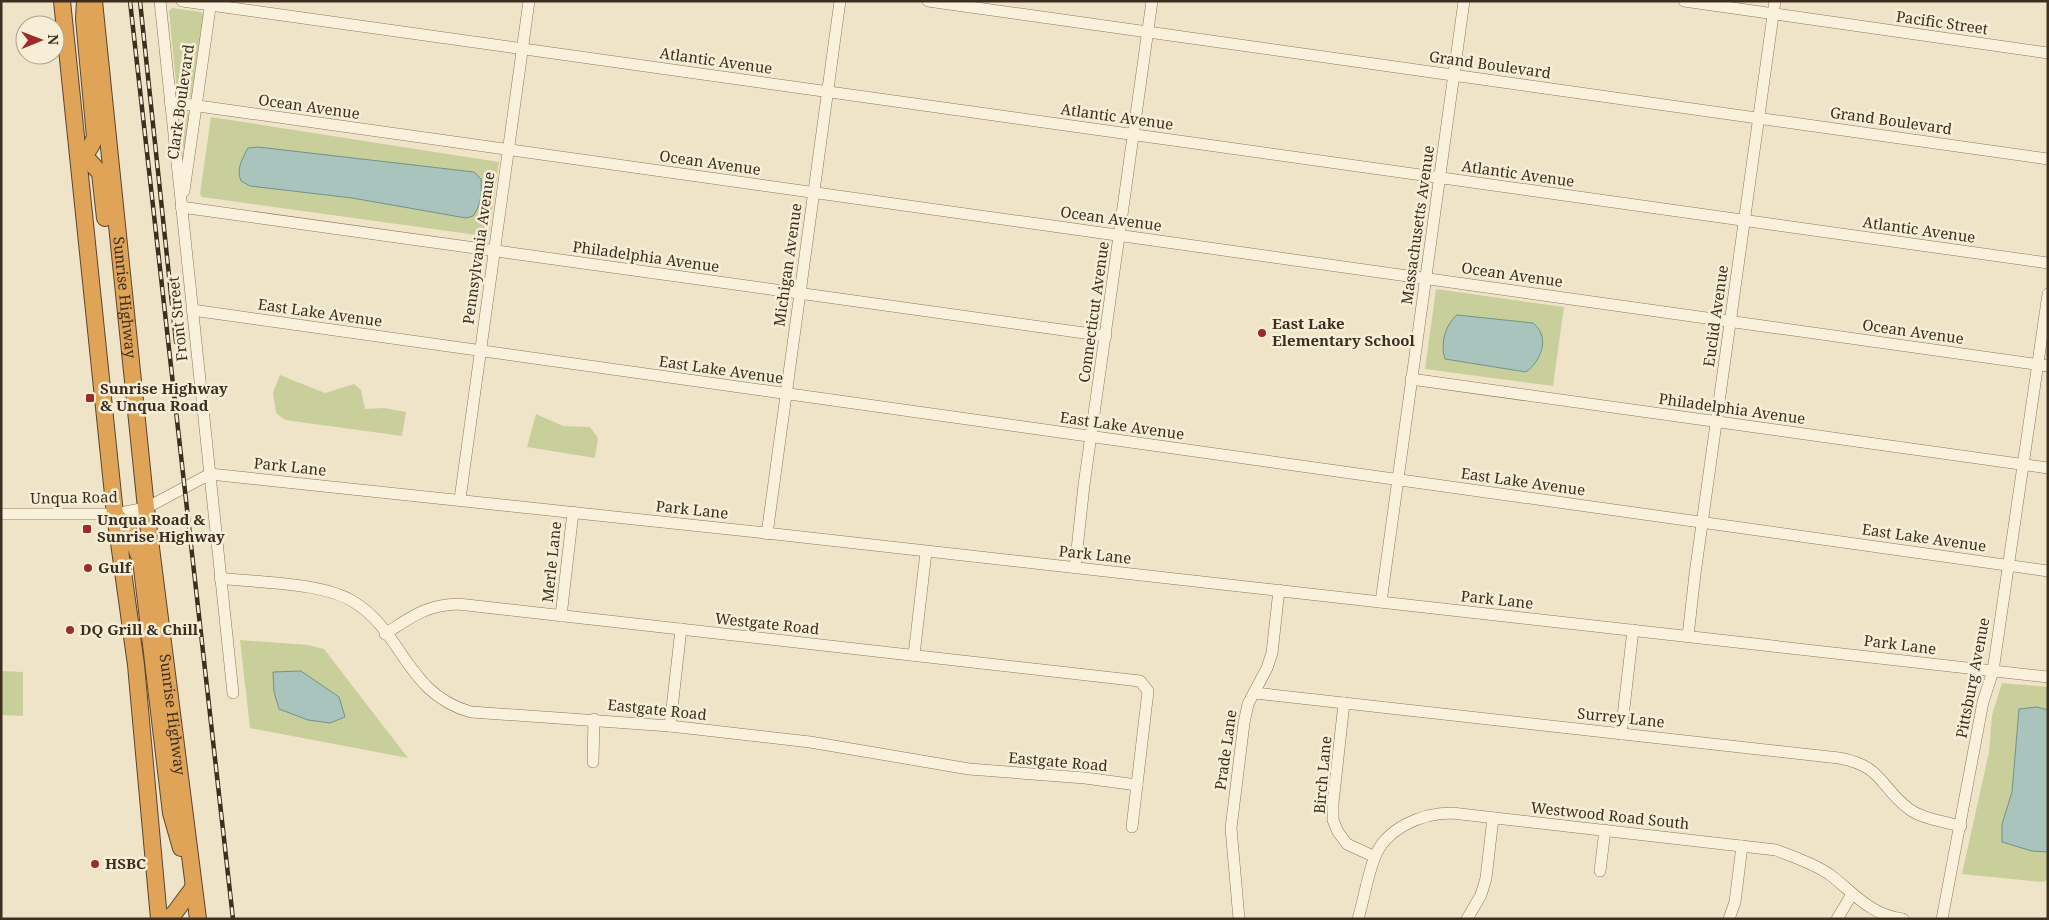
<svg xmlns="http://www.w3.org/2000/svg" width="2049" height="920" font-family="'Noto Serif',serif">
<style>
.green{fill:#c9cf9b}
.water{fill:#a9c4bc;stroke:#6f938a}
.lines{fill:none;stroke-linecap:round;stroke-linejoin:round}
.minor-casing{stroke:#8d765c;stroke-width:12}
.highway-casing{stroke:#5b4430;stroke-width:18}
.minor{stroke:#faf1dc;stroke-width:11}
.highway{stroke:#e0a458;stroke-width:16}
.rail-casing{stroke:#3d2e20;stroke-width:4.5}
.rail{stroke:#f7eed8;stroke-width:2.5;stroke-dasharray:8;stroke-linecap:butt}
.poi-dot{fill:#9e2a2b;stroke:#f7eed8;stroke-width:2}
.labels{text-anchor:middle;stroke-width:5;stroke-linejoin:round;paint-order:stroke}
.street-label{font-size:15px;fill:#3d2e20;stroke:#f7eed8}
.poi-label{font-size:15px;font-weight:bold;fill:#3d2e20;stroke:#f7eed8;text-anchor:start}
</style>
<rect width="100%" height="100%" fill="#f0e4c8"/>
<g class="green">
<path d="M172,8L201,12L204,15L191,97L177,94L169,11Z"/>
<path d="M182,112L190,113L184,155L180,115Z"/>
<path d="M211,117L499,162L489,233L484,236L202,197L200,194Z"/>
<path d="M1436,289L1564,307L1553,386L1425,369Z"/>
<path d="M280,375L325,393L354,384L361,390L365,409L384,408L406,412L402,436L285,420L276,413L273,393Z"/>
<path d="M536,414L563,426L590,427L598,438L595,458L527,447Z"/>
<path d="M240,640L308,645L324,649L408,758L250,728Z"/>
<path d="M1,671L23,672V716L1,715Z"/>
<path d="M2002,683L2048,687V880L2042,882L1962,874L1989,752L1992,715Z"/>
</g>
<g class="water">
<path d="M258,147L474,172L481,179C482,192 481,206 473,216L466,218L352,198L250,186L241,181C236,169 242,159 248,148Z"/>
<path d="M1457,315L1533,323C1551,337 1541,361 1526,372L1445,359C1440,344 1445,325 1457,315Z"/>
<path d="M301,671L339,697L345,717L330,723L308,720L279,709L274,692L273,672Z"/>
<path d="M2037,707L2048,710V852L2032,851L2002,842V824L2012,792L2019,709Z"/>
</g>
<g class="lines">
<defs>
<g id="minor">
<path d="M160,1L233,693"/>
<path d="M182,1L2048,263"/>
<path d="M928,1L2048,159"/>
<path d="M1684,1L2048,53"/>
<path d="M170,102L2048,366"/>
<path d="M184,191L211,1"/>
<path d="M181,207L1106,336"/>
<path d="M192,310L2048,571"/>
<path d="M1411,379L2048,468"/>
<path d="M460,499L529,1"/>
<path d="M1,514H115L146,508L210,474L775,534L2048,677"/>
<path d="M767,534L840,1"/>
<path d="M1075,568L1084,485L1152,1"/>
<path d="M220,578C259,583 322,582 354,602C403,632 406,694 471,712L670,726L810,742L969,769L1085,778L1137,785"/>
<path d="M1381,602L1464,1"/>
<path d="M561,616L573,512"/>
<path d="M385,634C411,617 426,605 458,604L1140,681L1148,691L1132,827"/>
<path d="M1688,636L1695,574L1775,1"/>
<path d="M914,655L926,552"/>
<path d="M1255,693L1839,758C1883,766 1879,786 1909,809C1923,819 1945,822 1961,826"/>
<path d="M1344,703L1333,803V820L1338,832L1347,844L1375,857"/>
<path d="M670,726L681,629"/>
<path d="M1621,734L1633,630"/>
<path d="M593,762L594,719"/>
<path d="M1600,871L1605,830"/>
<path d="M1239,919L1231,828L1244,723L1248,704L1267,668L1272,653L1279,590"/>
<path d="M1358,919C1364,899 1367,878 1374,859C1385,828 1422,813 1452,813L1776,850C1794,857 1813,863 1829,874C1854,893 1870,915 1903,919"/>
<path d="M1467,919L1481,895L1486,878L1493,818"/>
<path d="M1729,919L1735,902L1742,846"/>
<path d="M1837,919L1852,894"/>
<path d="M1942,919L1983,702L1993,671L2048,294"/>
</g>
<g id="highway">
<path d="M62,1L115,514L136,665L159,919"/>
<path id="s1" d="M94,1L146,508L198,919"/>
<path d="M78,155C89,154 91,146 95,137L84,19L85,1"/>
<path d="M84,155L100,173L105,218"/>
<path d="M116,516L127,528L141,560L171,813L181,848"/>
<path d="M164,919L173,915L193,888"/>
</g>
</defs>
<use href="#minor" class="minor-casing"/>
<use href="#highway" class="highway-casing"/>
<use href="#minor" class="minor"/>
<use href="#highway" class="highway"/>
<defs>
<g id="rail">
<path d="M130,1L233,919"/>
<path d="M140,1L176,342"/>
</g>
</defs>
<use href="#rail" class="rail-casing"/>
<use href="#rail" class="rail"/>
</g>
<g class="poi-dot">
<circle cx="1262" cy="333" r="5"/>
<rect x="85" y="393" width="10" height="10" rx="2.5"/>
<rect x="82" y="524" width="10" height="10" rx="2.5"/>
<circle cx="88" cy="568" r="5"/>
<circle cx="70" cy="630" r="5"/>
<circle cx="95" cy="864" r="5"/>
</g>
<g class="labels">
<g class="street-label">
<text transform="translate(1942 23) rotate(8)" y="5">Pacific Street</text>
<text transform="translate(716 61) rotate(8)" y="5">Atlantic Avenue</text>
<text transform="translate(1490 65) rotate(8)" y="5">Grand Boulevard</text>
<text transform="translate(181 102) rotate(-82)" y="5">Clark Boulevard</text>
<text transform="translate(309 107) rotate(8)" y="5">Ocean Avenue</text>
<text transform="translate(1117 117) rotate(8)" y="5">Atlantic Avenue</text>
<text transform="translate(1891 121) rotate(8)" y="5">Grand Boulevard</text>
<text transform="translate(710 163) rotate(8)" y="5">Ocean Avenue</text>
<text transform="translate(1518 174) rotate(8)" y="5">Atlantic Avenue</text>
<text transform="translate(1111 219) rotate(8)" y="5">Ocean Avenue</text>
<text transform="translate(1418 225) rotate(-82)" y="5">Massachusetts Avenue</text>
<text transform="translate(1919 230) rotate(8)" y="5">Atlantic Avenue</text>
<text transform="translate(479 248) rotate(-82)" y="5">Pennsylvania Avenue</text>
<text transform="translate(646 257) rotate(8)" y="5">Philadelphia Avenue</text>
<text transform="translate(788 265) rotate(-82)" y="5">Michigan Avenue</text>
<text transform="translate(1512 275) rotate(8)" y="5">Ocean Avenue</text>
<text dy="5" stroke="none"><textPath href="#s1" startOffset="298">Sunrise Highway</textPath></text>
<text transform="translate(1094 312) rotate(-82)" y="5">Connecticut Avenue</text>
<text transform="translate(320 313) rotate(8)" y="5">East Lake Avenue</text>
<text transform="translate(1716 316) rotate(-82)" y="5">Euclid Avenue</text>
<text transform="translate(178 319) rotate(-96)" y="5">Front Street</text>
<text transform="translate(1913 332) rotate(8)" y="5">Ocean Avenue</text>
<text transform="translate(721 370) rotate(8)" y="5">East Lake Avenue</text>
<text transform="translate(1732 409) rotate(8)" y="5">Philadelphia Avenue</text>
<text transform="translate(1122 426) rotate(8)" y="5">East Lake Avenue</text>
<text transform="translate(290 467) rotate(6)" y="5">Park Lane</text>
<text transform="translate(1523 482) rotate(8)" y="5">East Lake Avenue</text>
<text transform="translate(74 498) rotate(-1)" y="5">Unqua Road</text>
<text transform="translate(692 510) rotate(6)" y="5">Park Lane</text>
<text transform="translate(1924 538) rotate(8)" y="5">East Lake Avenue</text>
<text transform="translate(1095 555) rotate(6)" y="5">Park Lane</text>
<text transform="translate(552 562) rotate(-84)" y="5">Merle Lane</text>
<text transform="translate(1497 600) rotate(6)" y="5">Park Lane</text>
<text transform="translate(767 624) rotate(6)" y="5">Westgate Road</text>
<text transform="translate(1900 645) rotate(7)" y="5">Park Lane</text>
<text transform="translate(1973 678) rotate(-79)" y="5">Pittsburg Avenue</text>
<text transform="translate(657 710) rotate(6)" y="5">Eastgate Road</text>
<text dy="5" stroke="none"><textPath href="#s1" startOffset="718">Sunrise Highway</textPath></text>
<text transform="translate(1621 718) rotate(6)" y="5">Surrey Lane</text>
<text transform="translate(1226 750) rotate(-82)" y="5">Prade Lane</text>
<text transform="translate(1058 762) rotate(5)" y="5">Eastgate Road</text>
<text transform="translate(1323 775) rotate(-85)" y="5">Birch Lane</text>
<text transform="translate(1610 816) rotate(6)" y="5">Westwood Road South</text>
</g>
<g class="poi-label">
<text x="1272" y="329">East Lake<tspan x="1272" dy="17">Elementary School</tspan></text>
<text x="100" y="394">Sunrise Highway<tspan x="100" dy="17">&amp; Unqua Road</tspan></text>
<text x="97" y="525">Unqua Road &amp;<tspan x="97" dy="17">Sunrise Highway</tspan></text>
<text x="98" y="573">Gulf</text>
<text x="80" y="635">DQ Grill &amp; Chill</text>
<text x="105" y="869">HSBC</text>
</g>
</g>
<rect width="2049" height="920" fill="none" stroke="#3d2e20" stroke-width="5"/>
<g transform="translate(40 40) rotate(89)"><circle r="24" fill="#f7eed8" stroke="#ada18e"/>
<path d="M0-4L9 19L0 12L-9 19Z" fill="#9e2a2b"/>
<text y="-8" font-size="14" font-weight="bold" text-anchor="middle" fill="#3d2e20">N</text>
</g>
</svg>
